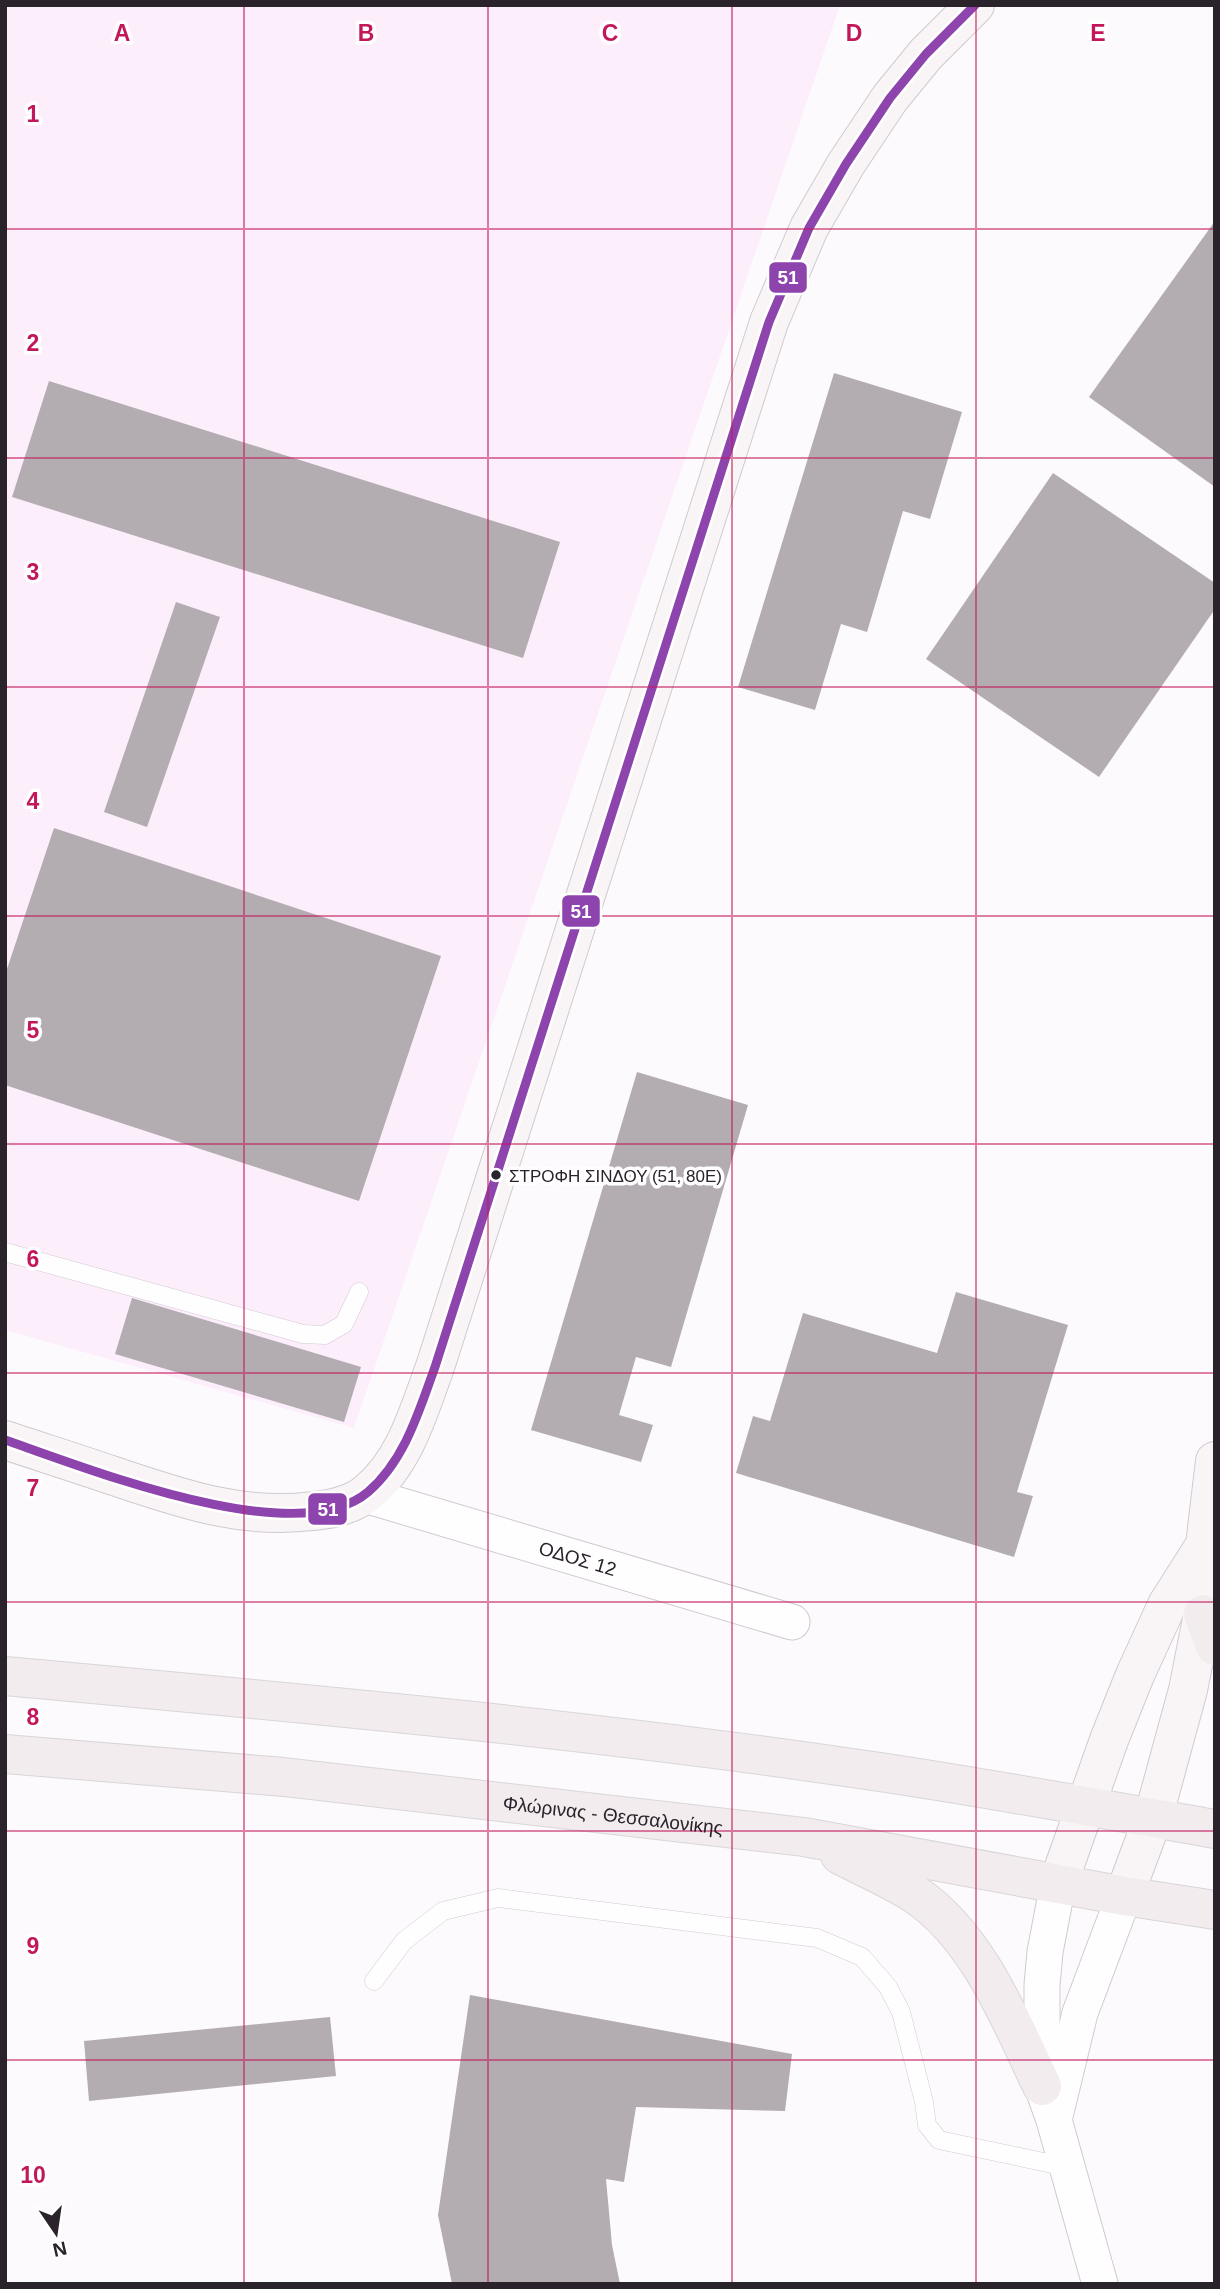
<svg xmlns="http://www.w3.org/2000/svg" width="1220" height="2289" font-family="Arial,sans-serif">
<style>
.built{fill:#fdeefc}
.building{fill:#b3adb2}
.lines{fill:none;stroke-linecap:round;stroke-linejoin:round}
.service-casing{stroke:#d0cad0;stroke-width:19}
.minor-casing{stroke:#d0cad0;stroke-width:37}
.secondary-casing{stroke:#d0cad0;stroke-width:40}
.primary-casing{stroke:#d8d6d8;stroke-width:40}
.service{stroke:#fffeff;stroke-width:18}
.minor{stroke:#fffeff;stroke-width:35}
.secondary{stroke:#f9f5f6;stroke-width:38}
.primary{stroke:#f2ecee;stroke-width:38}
.bus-1-casing{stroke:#fff;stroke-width:14}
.bus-1{stroke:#8e44ad;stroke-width:9}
.grid{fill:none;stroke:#c2185b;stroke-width:2;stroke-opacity:0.55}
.bus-dot{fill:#2b232b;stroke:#fff;stroke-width:2.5}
.labels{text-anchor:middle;stroke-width:7;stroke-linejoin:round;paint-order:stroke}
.bus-label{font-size:17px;fill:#2b232b;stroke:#fff;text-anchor:start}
.street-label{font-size:19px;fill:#2b232b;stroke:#fff}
.grid-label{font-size:23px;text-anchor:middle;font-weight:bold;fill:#c2185b;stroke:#fff;stroke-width:7;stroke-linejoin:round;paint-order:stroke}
.line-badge{stroke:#fff;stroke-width:2.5}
.badge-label{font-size:19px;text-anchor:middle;font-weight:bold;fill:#fff}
</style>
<rect width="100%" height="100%" fill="#fdfafd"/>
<path class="built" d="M5,5H840L354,1428L5,1330Z"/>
<g class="building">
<path d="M1215,221V487L1089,397Z"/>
<path d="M834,373L962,412L930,519L903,511L867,632L841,624L815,710L738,687Z"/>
<path d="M49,381L560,542L523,658L12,497Z"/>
<path d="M1053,473L1215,583V609L1099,777L926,659Z"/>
<path d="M176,602L220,617L147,827L104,812Z"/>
<path d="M54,828L441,956L359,1201L5,1085V975Z"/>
<path d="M637,1072L748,1105L671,1367L636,1357L619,1415L653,1425L641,1462L531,1430Z"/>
<path d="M956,1292L1068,1325L1017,1492L1033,1496L1014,1557L736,1473L753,1416L770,1421L803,1313L937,1353Z"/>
<path d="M132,1298L361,1367L344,1422L115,1354Z"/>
<path d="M470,1995L792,2054L785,2111L636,2107L624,2182L606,2179L612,2245L620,2284H452L438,2215Z"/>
<path d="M330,2017L336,2076L89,2101L84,2041Z"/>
</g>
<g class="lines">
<defs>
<g id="service">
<path d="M5,1252L303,1334L325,1335L344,1324L359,1292"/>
<path d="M374,1981L404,1941L443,1911L498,1898L817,1938L862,1957L888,1987L901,2012L924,2102L927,2125L939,2140L1067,2167"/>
</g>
<g id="minor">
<path id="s1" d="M365,1495L792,1622"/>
<path d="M1058,1884L1045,1952L1042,1985V2086L1054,2120L1100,2284"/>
<path d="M1055,2116L1080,2013L1124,1896"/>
</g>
<g id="secondary">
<path d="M5,1440C41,1452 76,1463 111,1475C180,1498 240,1520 313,1511C333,1509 353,1505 368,1492C405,1462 419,1410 435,1367L769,322L809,228L846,164L890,98L926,54L975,5"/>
<path d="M1058,1884L1109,1740L1135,1675L1167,1605L1205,1545"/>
<path d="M1124,1896L1153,1818L1188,1690L1203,1614L1205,1545L1215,1461"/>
</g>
<g id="primary">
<path d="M1203,1614L1215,1646"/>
<path d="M5,1676C288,1702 571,1727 852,1768C974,1785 1094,1808 1215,1829"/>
<path id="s2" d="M5,1754L284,1777L804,1837L1124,1896L1215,1910"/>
<path d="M840,1855C865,1868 893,1880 916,1895C978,1937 1011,2021 1042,2086"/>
</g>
</defs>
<use href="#service" class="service-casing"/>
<use href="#minor" class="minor-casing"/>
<use href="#secondary" class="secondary-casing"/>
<use href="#primary" class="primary-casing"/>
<use href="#service" class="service"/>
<use href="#minor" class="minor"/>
<use href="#secondary" class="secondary"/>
<use href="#primary" class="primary"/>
<defs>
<path id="bus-1" d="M5,1440C85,1467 296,1553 368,1492C405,1460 419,1411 435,1367L769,322L809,228L846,164L890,98L926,54L975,5"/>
</defs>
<use href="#bus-1" class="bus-1-casing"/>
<use href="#bus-1" class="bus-1"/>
</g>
<path class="grid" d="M244,5V2284M488,5V2284M732,5V2284M976,5V2284M5,229H1215M5,458H1215M5,687H1215M5,916H1215M5,1144H1215M5,1373H1215M5,1602H1215M5,1831H1215M5,2060H1215"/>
<circle class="bus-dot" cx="496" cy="1175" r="6"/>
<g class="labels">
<g class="bus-label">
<text x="509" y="1182">ΣΤΡΟΦΗ ΣΙΝΔΟΥ (51, 80Ε)</text>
</g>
<g class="street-label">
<text dy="7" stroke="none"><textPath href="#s1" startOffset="222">ΟΔΟΣ 12</textPath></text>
<text dy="7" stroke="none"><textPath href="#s2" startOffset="611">Φλώρινας - Θεσσαλονίκης</textPath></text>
</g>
</g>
<g class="grid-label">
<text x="122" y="41">A</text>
<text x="366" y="41">B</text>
<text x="610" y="41">C</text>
<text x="854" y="41">D</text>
<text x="1098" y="41">E</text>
<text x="33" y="122">1</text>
<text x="33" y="351">2</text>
<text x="33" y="580">3</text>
<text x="33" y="809">4</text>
<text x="33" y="1038">5</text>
<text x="33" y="1267">6</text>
<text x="33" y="1496">7</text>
<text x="33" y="1725">8</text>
<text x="33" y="1954">9</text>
<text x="33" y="2183">10</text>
</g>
<g class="line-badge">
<rect x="768" y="261" width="40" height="33" rx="7" fill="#8e44ad"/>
<rect x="561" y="894" width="40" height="34" rx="7" fill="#8e44ad"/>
<rect x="307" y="1492" width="41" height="34" rx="7" fill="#8e44ad"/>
</g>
<g class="badge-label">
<text x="788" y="284">51</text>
<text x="581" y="918">51</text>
<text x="328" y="1516">51</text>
</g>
<rect width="1220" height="2289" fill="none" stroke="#2b232b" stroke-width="14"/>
<g transform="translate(56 2233) rotate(167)" stroke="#ffffff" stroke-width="5" paint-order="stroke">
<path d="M0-5L12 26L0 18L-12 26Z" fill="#2b232b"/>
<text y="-10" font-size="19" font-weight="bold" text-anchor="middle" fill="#2b232b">N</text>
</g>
</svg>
